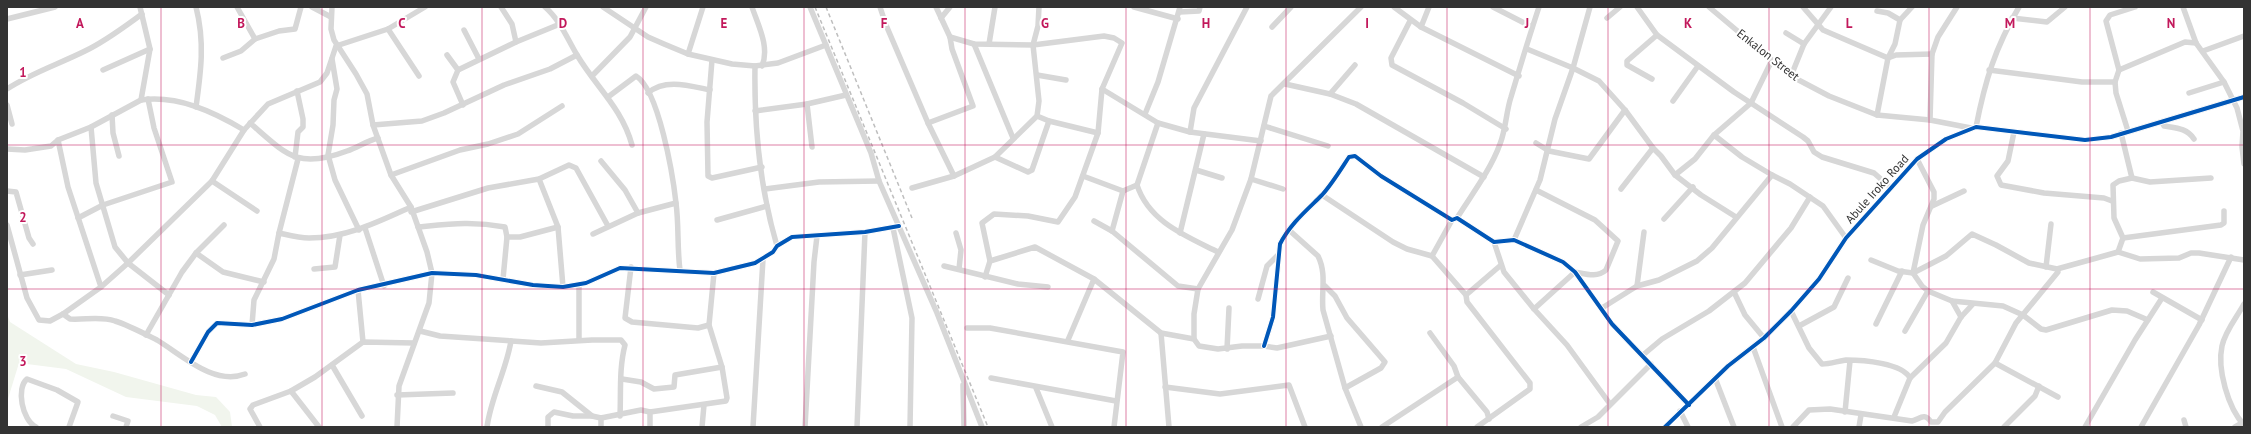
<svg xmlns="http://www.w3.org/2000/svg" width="2251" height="434" font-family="'PT Sans',sans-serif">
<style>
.green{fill:#f1f5ed}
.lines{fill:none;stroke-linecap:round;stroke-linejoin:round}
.minor{stroke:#d7d7d7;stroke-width:5.5}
.rail{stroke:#bebebe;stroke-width:1.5;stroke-dasharray:4 3;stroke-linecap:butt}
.cycleway-casing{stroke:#fff;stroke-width:6}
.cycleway{stroke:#0057b8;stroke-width:4}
.grid{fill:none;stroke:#c2185b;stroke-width:1;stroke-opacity:0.55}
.labels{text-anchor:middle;stroke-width:4;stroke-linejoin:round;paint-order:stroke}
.street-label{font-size:12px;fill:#333;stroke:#fff}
.grid-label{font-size:13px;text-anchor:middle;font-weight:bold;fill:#c2185b;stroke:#fff;stroke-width:4;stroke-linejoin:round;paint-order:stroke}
</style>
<rect width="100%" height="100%" fill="#fff"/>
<path class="green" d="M7,314L10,322L76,364L114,372L196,395L216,397L230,412L232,427H222L215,415L197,406L126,397L66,369L19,363L7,402Z"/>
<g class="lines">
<g class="minor">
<path d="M140,7L150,49L141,100"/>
<path d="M237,7L255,39"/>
<path d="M312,7L331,17"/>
<path d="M332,7L331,29L334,40L356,74L367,94L373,125L391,175L411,207L427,252L432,273L429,303L399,386L397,427"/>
<path d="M501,7L512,24L516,42"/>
<path d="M545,7C560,20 567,38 577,55C596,87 622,108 632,145"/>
<path d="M603,7L648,37L664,44L688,54L732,64L755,66L778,63L826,45"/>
<path d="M752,7C758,25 770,47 762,66"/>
<path d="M810,7L871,153L879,181L937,313L982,427"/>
<path d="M880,7L886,25L928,123L954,176"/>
<path d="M1134,7L1178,19"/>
<path d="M1394,7L1421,27L1519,76"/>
<path d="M1493,7L1532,27"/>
<path d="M1637,7L1657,35L1734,92L1803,137L1808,141L1814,152L1822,157L1874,173L1891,188"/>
<path d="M1709,7L1791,76L1829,96L1877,115L1930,120L1971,128"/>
<path d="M1803,7L1823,30L1888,58L1896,55L1932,54"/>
<path d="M2183,7L2196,43L2224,82L2237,108L2243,131L2242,147L2244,164"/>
<path d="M1877,11L1888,13L1900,20"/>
<path d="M1180,12L1199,11L1200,7"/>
<path d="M941,18L950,7"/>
<path d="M1607,18L1620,7"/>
<path d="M2012,18L2047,22L2065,7"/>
<path d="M7,19L55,7"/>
<path d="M1410,21L1391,58L1392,65L1463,103L1506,129"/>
<path d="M1272,27L1291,7"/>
<path d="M1421,27L1429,7"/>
<path d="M388,29L419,76"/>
<path d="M464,30L479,59"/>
<path d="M1786,33L1804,44"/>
<path d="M950,37L974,44L1033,45L1104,36L1114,38L1122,43L1102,89L1098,133L1075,197L1058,222L1028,216L994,214L982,223L990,261"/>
<path d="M974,44L1013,138"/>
<path d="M989,44L995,7"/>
<path d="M1527,49L1573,68L1599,81L1625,110L1653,148L1661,156L1675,175L1701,195L1736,217"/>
<path d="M2203,51L2244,36"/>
<path d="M688,54L703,7"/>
<path d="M447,55L458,70"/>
<path d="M223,58L241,51L255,39L279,31L295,29L301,7"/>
<path d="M332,59L337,89L334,100L333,125L328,155L335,180L359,230"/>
<path d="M712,60L707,122L708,176L712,178L762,167"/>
<path d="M755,66C754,127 760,188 777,246"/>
<path d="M103,70L150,49"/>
<path d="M1989,70L2082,82H2115"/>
<path d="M2119,70L2185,42L2196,43"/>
<path d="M1037,75L1066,80"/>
<path d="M592,76L630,37L646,7"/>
<path d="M1791,76L1804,44L1831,7"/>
<path d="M1652,79L1627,65V61L1657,35"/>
<path d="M1285,84L1330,94L1356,104L1484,177"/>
<path d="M7,89C31,73 59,64 85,51C106,41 124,27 142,14"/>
<path d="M1102,89L1158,123L1190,132L1261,141"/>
<path d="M648,93C665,78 690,86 710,90"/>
<path d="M2189,93L2224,82"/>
<path d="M1330,94L1355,65"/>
<path d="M608,97L636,76C659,90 673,176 676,203C679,225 677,248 680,270"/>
<path d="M1673,101L1698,66"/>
<path d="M807,104L812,147"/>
<path d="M7,105L12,124"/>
<path d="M463,105L453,82L458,70L516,42L560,24"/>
<path d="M196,107C201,71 205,42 196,7"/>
<path d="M755,111L807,104L846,95"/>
<path d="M1145,114L1158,82L1180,7"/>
<path d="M112,115L113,133L119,156"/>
<path d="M1877,115L1888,58L1895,44L1900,20L1912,7"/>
<path d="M1037,116L1049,121L1098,133"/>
<path d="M1930,120L1932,54L1938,37L1957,7"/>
<path d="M2162,122L2164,126C2176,128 2187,128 2194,139"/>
<path d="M250,123C286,154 297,170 347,151C358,147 367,141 378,138"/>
<path d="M928,123L973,106L952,49L950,37L936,7"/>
<path d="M373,125L422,121L444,113L504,85L550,69L577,55"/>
<path d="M1264,126L1328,146"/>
<path d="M91,127L96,183L115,247L128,263L169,295"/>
<path d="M1976,127C1985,81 1995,48 2019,7"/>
<path d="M2128,131L2116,93L2115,82L2119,70L2106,21L2110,15L2135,7"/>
<path d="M1190,132L1194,108L1247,7"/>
<path d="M2014,132L2008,161L1997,176L2001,185L2044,193L2104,198L2112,201"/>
<path d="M2121,133L2132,178"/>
<path d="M1714,135L1742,157L1772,175L1790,184L1823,206L1846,238"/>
<path d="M58,140L68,187L101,287"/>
<path d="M1536,143L1549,151L1589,159L1625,110"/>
<path d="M7,149L25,150L51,146L58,140L91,127L141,100C178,95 214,112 244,130"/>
<path d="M295,157L298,132L303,127V119L297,91"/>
<path d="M995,157L1028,172L1032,170L1049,121"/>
<path d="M1917,159L1934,192V199L1923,225L1913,273L1922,286L1928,291L1952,301L2003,306L2023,315L2041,329L2046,330L2112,310L2127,311L2148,320"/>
<path d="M601,161L625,190L638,213"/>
<path d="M1196,170L1222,178"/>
<path d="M391,175L460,150L488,144L518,134L562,106"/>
<path d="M1675,175L1695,159L1714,135L1751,103L1772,60"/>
<path d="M1083,176L1123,191L1137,185C1149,222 1186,236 1218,252"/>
<path d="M539,179L558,227L563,287"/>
<path d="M1251,179L1283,189"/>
<path d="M212,181L257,211"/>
<path d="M1137,185L1158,123"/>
<path d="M912,188L954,176L995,157L1037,116L1039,101L1033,45L1038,26L1039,7"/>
<path d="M765,189L819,182L879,181"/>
<path d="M1621,189L1653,148"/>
<path d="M7,191L16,192L29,238L33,244"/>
<path d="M1322,195L1393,242L1407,249L1432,256L1466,295L1467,302L1530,383V389L1477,427"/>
<path d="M1932,206L1964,191"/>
<path d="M411,212L488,188L539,179L569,165L576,168L608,226"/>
<path d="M78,218L103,205L172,182L154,128L148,99"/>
<path d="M1457,218C1472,194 1490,171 1500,144C1506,129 1506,112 1511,97C1520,67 1529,37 1539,7"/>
<path d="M1664,219L1693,187"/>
<path d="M717,220L767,206"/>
<path d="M1094,221L1112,231L1178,286L1198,289"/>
<path d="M7,225L27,298L39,320L50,321L63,314L101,287L128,263L212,181L244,130L268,104L320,82L327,73L336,46L388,29L425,7"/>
<path d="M418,227C450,224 472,221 505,227L507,237L503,279"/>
<path d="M365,228L384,286"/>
<path d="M893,228L912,318L910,427"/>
<path d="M1289,230L1318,256C1327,274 1321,292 1323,310L1345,388L1361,427"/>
<path d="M1112,231L1123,191"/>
<path d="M279,233C288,235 299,238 309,238C346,238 378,222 411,207"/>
<path d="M956,233L961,250L959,269"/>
<path d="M1180,233L1204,134"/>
<path d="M593,234L638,213L676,203"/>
<path d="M507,237H520L558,227"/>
<path d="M2123,238L2221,225L2224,223V211"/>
<path d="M1514,240L1540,180L1555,119L1573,68L1590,7"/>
<path d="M1494,242L1504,272L1534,309L1567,345L1610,404"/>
<path d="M2118,252L2123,238L2114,218L2113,185L2119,181L2132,178L2150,182L2211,178"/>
<path d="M196,253L223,272L264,282"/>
<path d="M1432,256L1452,220"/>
<path d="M1871,260L1898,271L1913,273L1946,256L1972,234L1996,245L2029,263L2057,269L2118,252L2140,259L2179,258L2191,253H2199L2244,260"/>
<path d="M944,266L1018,284L1048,287"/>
<path d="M631,267L625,318L632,322L698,328L709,325"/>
<path d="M2046,267L2051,224"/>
<path d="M314,269L335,267L340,235"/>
<path d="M20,275L52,270"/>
<path d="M985,277L990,261L1035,247L1094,279L1161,333L1194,339L1199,346L1218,349L1242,346H1264L1277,348L1331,336"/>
<path d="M579,285V340"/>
<path d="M1325,286L1335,296L1347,318L1385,362L1381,368L1345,388"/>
<path d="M1637,286L1644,232"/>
<path d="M358,290L363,342"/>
<path d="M1734,292L1745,315L1764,338"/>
<path d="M2153,292L2202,320"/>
<path d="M1466,295L1501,265"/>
<path d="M1258,299L1267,266L1278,255"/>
<path d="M1952,301L1961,317"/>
<path d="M2244,304C2237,317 2225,331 2222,346C2217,369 2228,408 2244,425"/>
<path d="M1602,308L1637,286L1659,280L1697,261L1712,248L1772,175"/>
<path d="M1534,309L1575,272C1586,274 1597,278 1606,270L1618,241L1595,220L1536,190"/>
<path d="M1791,311L1809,348L1822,364C1830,364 1838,361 1846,360C1863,360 1902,363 1910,378"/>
<path d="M63,314L70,319C85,320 101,316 115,321C128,325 145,334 157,340C182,355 214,386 245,374"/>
<path d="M1876,324L1902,271"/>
<path d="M252,325L254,300L274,259L279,233L298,159"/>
<path d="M1799,326L1834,307L1848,278"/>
<path d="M967,328H990L1123,352L1114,427"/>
<path d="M420,331L440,336L541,343L592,340H621L625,345C619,368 621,392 620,416"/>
<path d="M1905,331L1928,291"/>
<path d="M1161,333L1169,427"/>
<path d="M1430,333L1454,366L1458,377L1487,412L1489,419"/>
<path d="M146,335L182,272L196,253L224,225"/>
<path d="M1194,339V314L1198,289L1232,230L1251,179L1271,96L1361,7"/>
<path d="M1068,340L1094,279"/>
<path d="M1264,346L1273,317L1280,244C1290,224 1307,210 1322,195C1332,184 1341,169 1349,157L1355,156L1381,176L1452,220L1457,218L1494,242L1514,240L1563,262L1575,272L1612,324L1689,405"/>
<path d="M1753,347L1782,427"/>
<path d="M1227,349L1229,308"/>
<path d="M1643,355L1662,339L1709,311L1745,283L1791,228L1810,197"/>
<path d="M191,362L208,332L217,323L252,325L282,319L358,290L432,273L476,275L533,285L563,287L586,283L620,268L714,273L755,263L773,252L777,246L792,237L865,232L899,226"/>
<path d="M1995,363L2058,397"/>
<path d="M332,365L362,416"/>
<path d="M991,378L1116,401"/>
<path d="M1715,378L1734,427"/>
<path d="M622,379L641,382L654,389L674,387L675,375L722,367"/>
<path d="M963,385L964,427"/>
<path d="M536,386L562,392L592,416L601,418L641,410L650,412L726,401L727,398L722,367L709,325L714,273"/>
<path d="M1165,387L1220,394L1289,385L1305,427"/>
<path d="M1036,388L1052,427"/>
<path d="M291,391L319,427"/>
<path d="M397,395L453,393"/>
<path d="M1680,411L1688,427"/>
<path d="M1845,412L1850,361"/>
<path d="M113,416L128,421L126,427"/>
<path d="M1894,417L1910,378L1946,343L1961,317L1973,304"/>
<path d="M2184,420L2186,427"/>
<path d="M36,427C22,420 16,388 27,379L57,390L78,402L69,427"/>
<path d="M260,427L250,409L253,405L291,391L315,377L363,342L414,343"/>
<path d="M487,427C491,397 506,371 511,341"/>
<path d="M548,427V417L554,412L573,416H592"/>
<path d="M601,427V418"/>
<path d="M650,427V412"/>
<path d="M702,427L704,405"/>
<path d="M753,427L763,259"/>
<path d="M805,427L814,262L817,236"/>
<path d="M857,427L865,232"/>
<path d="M1382,427L1458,377"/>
<path d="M1581,427L1598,417L1651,364"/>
<path d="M1665,427L1728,366L1764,338L1791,311L1819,279L1846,238L1891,188L1917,159L1946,139L1976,127L2085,140L2111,137L2244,97"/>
<path d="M1793,427L1809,410L1830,409L1912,421C1920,419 1924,412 1931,422H1938L1945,412L1995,363L2016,323L2058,272L2057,269"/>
<path d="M1859,427L1861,415"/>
<path d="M2004,427L2035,396L2039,386"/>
<path d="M2085,427L2135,340L2162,298"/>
<path d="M2141,427L2199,325L2231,257"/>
<path d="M2235,427L2242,423"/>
</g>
<g class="rail">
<path d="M815,7L988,427"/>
<path d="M826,7L912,218"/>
</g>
<defs>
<g id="cycleway">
<path d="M1264,346L1273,317L1280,244C1290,224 1307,210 1322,195C1332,184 1341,169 1349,157L1355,156L1381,176L1452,220L1457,218L1494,242L1514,240L1563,262L1575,272L1612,324L1689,405"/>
<path d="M191,362L208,332L217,323L252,325L282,319L358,290L432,273L476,275L533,285L563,287L586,283L620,268L714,273L755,263L773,252L777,246L792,237L865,232L899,226"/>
<path d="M1665,427L1728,366L1764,338L1791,311L1819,279L1846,238L1891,188L1917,159L1946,139L1976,127L2085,140L2111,137L2244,97"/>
</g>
</defs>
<use href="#cycleway" class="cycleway-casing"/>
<use href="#cycleway" class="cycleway"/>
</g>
<path class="grid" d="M161,7V427M322,7V427M482,7V427M643,7V427M804,7V427M965,7V427M1126,7V427M1286,7V427M1447,7V427M1608,7V427M1769,7V427M1929,7V427M2090,7V427M7,145H2244M7,289H2244"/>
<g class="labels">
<g class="street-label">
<text transform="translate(1768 55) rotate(38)" y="4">Enkalon Street</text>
<text transform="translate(1877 189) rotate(-48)" y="4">Abule Iroko Road</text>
</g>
</g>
<g class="grid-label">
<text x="80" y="28">A</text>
<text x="241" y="28">B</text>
<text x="402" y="28">C</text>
<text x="563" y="28">D</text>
<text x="724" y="28">E</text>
<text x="884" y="28">F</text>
<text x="1045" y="28">G</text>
<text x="1206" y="28">H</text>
<text x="1367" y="28">I</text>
<text x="1527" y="28">J</text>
<text x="1688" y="28">K</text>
<text x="1849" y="28">L</text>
<text x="2010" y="28">M</text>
<text x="2171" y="28">N</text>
<text x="23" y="77">1</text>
<text x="23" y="222">2</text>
<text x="23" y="366">3</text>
</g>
<rect width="2251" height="434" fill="none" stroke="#333333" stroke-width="16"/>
</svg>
